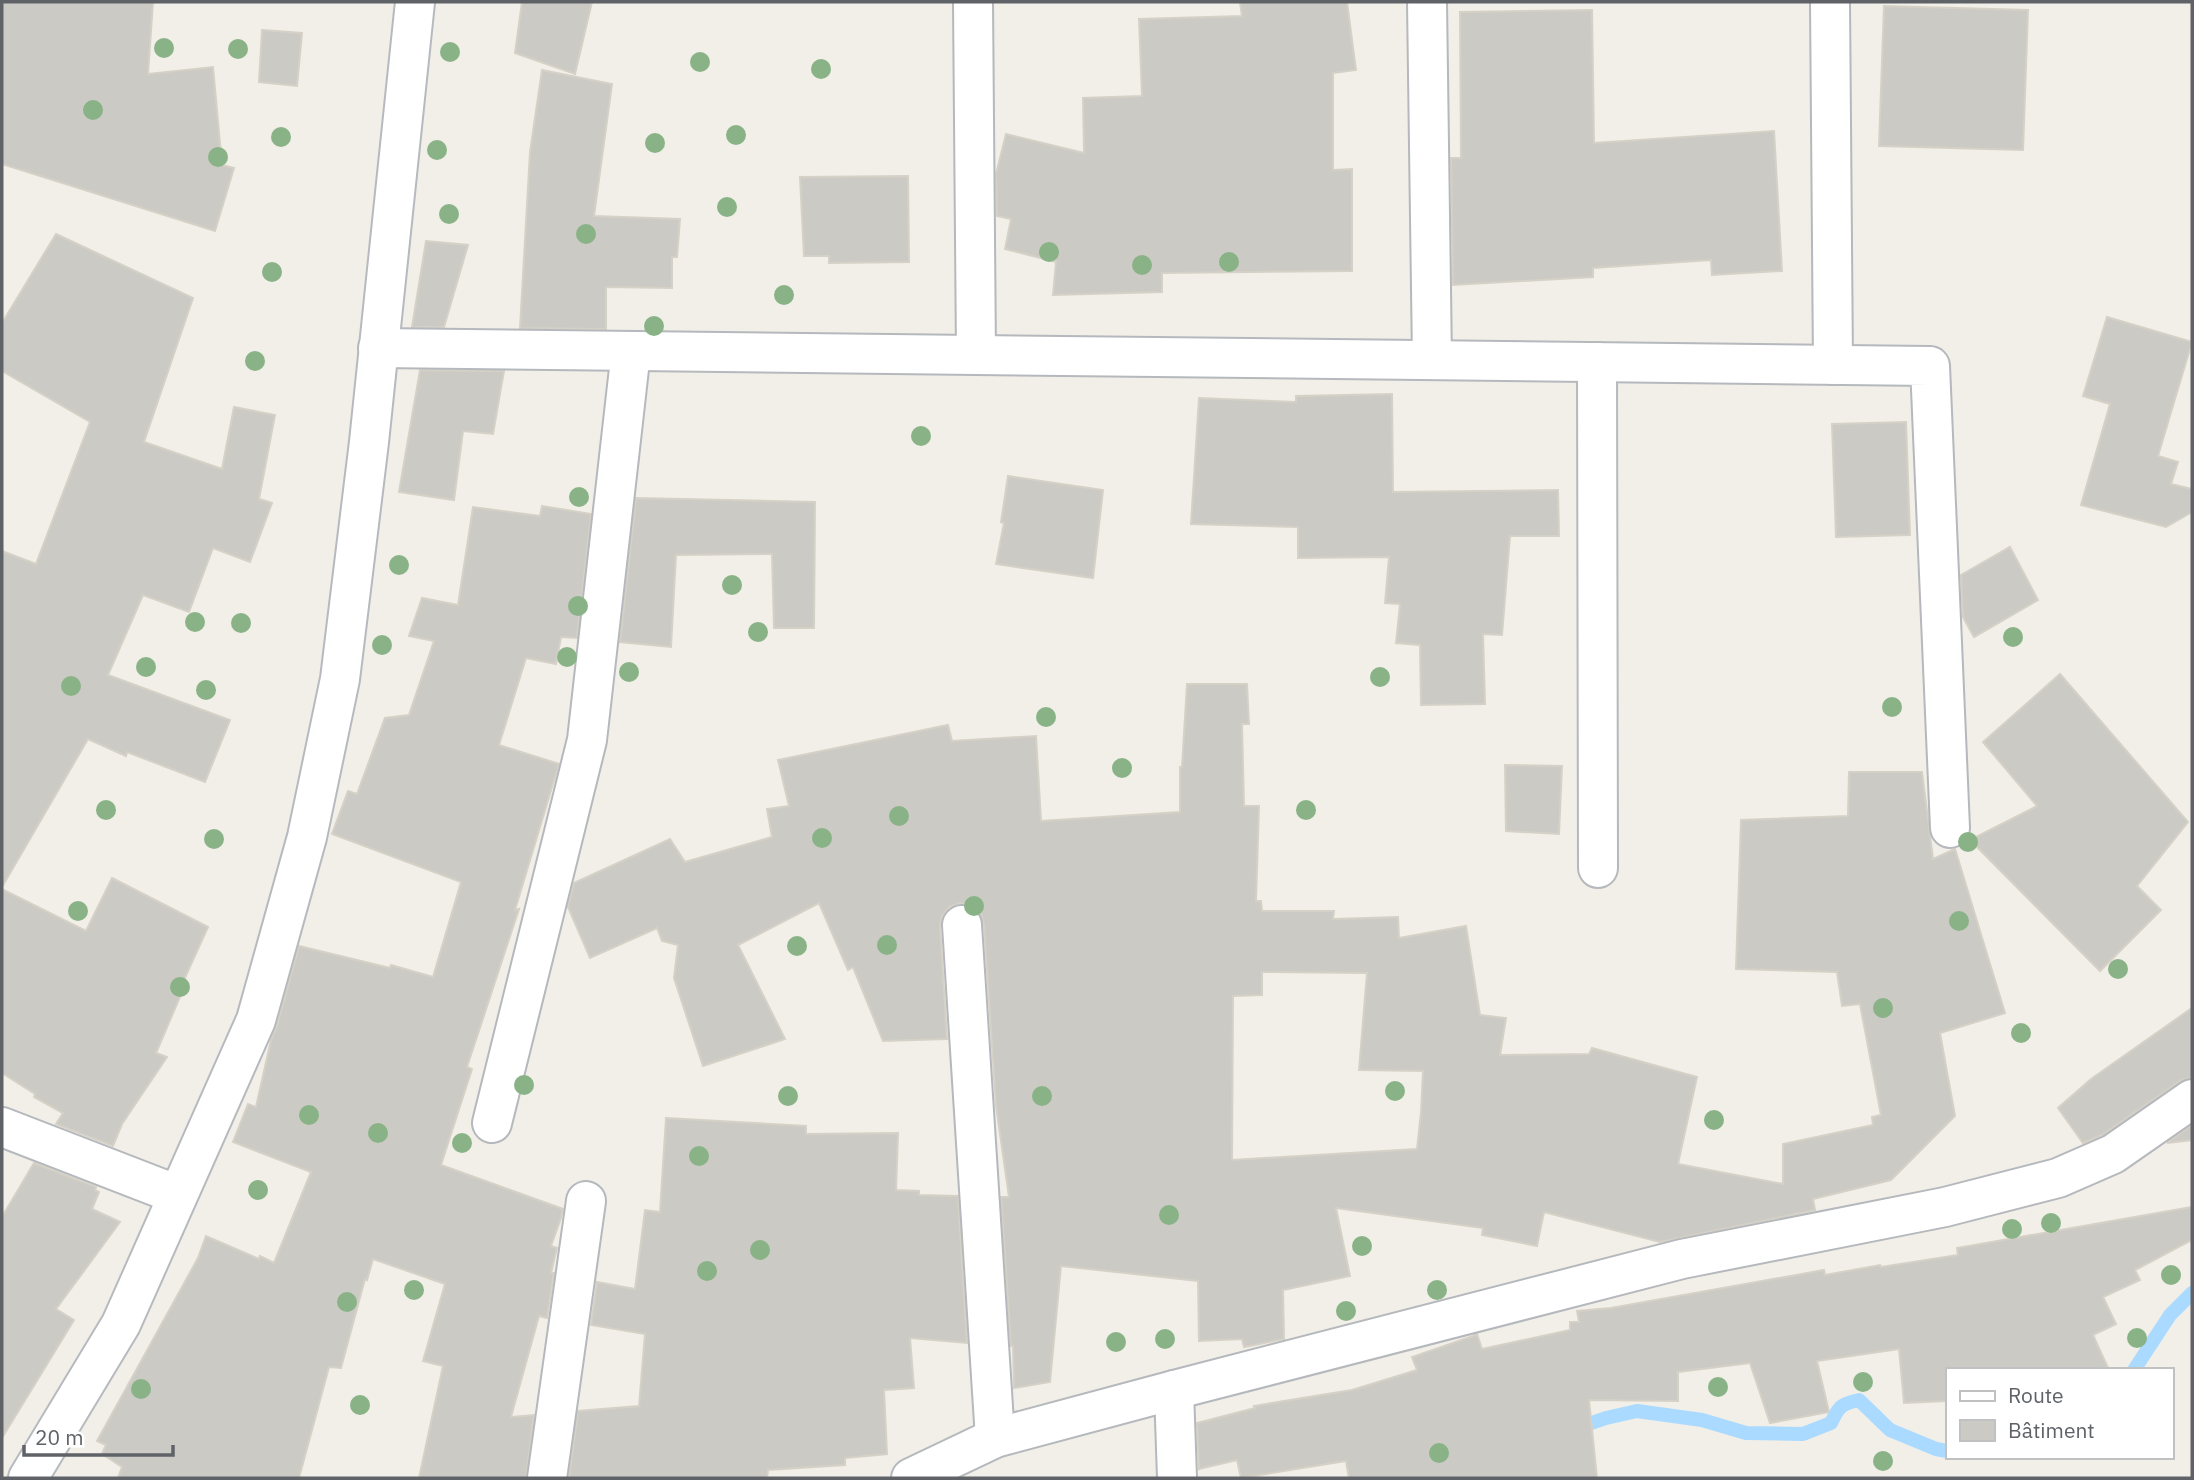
<svg xmlns="http://www.w3.org/2000/svg" width="2194" height="1480" font-family="'IBM Plex Sans',sans-serif">
<style>
.lines{fill:none;stroke-linecap:round;stroke-linejoin:round}
.stream{stroke:#aadaff;stroke-width:14}
.building{fill:#cccac5;stroke:#d6d1c6;stroke-width:2;fill-rule:evenodd}
.street-casing{stroke:#b5b8bc;stroke-width:42}
.secondary-casing{stroke:#b6babf;stroke-width:42}
.street{stroke:#fff;stroke-width:38}
.secondary{stroke:#fff;stroke-width:38}
.tree{fill:#89b387}
</style>
<rect width="100%" height="100%" fill="#f1efe8"/>
<g class="lines">
<g class="stream">
<path d="M2134,1370L2170,1315L2192,1293"/>
<path d="M1574,1429L1606,1418L1637,1411L1702,1420L1746,1433L1803,1434L1831,1423C1839,1406 1841,1404 1859,1400L1890,1430L1936,1449L1947,1451"/>
</g>
</g>
<g class="building">
<path d="M2,2H153L148,74L213,67L222,165L234,168L215,231L2,164Z"/>
<path d="M522,2H592L575,74L515,53Z"/>
<path d="M1240,2H1347L1356,70L1333,73V170L1352,169V271L1162,273V292L1053,295L1056,262L1005,249L1011,219L997,216L996,174L1006,134L1084,153L1083,98L1142,96L1139,19L1242,16Z"/>
<path d="M1884,6L2028,10L2023,150L1879,146Z"/>
<path d="M1592,10L1594,143L1774,131L1782,271L1712,275L1711,260L1593,268V277L1453,285L1451,158H1461L1460,12Z"/>
<path d="M262,30L302,33L297,86L259,82Z"/>
<path d="M542,70L612,84L594,216L680,219L677,257H672V288L606,287V329L520,328L530,152Z"/>
<path d="M908,176L909,262L829,263V256H804L800,177Z"/>
<path d="M56,234L193,298L144,442L222,469L234,407L275,415L259,499L272,503L250,562L213,548L189,612L143,595L108,675L230,720L205,782L127,752L126,756L88,739L2,887V551L36,564L90,422L2,371V323Z"/>
<path d="M426,241L468,245L444,327H412Z"/>
<path d="M2107,317L2192,342L2158,456L2178,462L2171,484L2192,489V512L2166,527L2081,505L2110,404L2083,396Z"/>
<path d="M420,370L504,371L493,434L463,431L454,500L399,492Z"/>
<path d="M1392,394L1393,492L1558,490L1559,536H1510L1502,635L1483,634L1485,704L1421,705L1420,645L1396,643L1400,604L1385,603L1389,557L1298,558V527L1191,524L1199,398L1296,402V396Z"/>
<path d="M1906,422L1910,535L1836,537L1832,424Z"/>
<path d="M1008,476L1103,490L1093,578L996,564L1004,523L1001,522Z"/>
<path d="M636,498L815,502L814,628H774L772,554L676,555L671,647L620,642Z"/>
<path d="M542,506L591,514L577,638L561,637L556,664L526,658L499,745L559,764L515,910L519,909L467,1067L472,1069L441,1165L563,1209L561,1218L551,1246L557,1248L551,1273H554L547,1318L539,1316L511,1417L534,1415L526,1478H419L443,1366L423,1361L445,1284L373,1259L367,1280L365,1279L341,1368L329,1367L299,1478H118L122,1467L102,1454L106,1445L97,1441L198,1258L206,1236L259,1259L260,1256L274,1263L311,1172L233,1142L248,1104L256,1107L271,1040L277,1026L299,946L390,968L391,965L433,977L461,882L332,834L348,791L357,794L385,718L409,715L434,641L409,636L422,598L458,605L473,507L540,516Z"/>
<path d="M2010,547L2038,600L1974,637L1963,617L1961,575Z"/>
<path d="M2060,674L2188,822L2137,886L2161,910L2100,971L1970,840L2037,806L1983,742Z"/>
<path d="M1187,684H1247L1249,724H1242L1244,806H1259L1256,901H1261L1262,911H1334L1333,919L1398,917L1399,938L1466,926L1480,1015L1506,1018L1500,1055L1589,1054L1592,1048L1697,1077L1678,1164L1783,1184V1144L1873,1125L1872,1117L1881,1115L1860,1004L1842,1006L1837,972L1736,969L1741,820L1848,816L1849,772H1922L1933,859L1955,849L2005,1013L1940,1033L1955,1116L1891,1180L1813,1199L1815,1210L1660,1242L1544,1212L1537,1246L1482,1235L1483,1228L1336,1208L1350,1276L1283,1290L1284,1339L1244,1347L1242,1339L1199,1341L1198,1281L1061,1266L1050,1382L1014,1388L1013,1346H1011L1001,1197H1009L996,1106L984,924L980,912L971,905L960,903L949,907L942,916L940,926L947,1039L883,1041L853,967L848,970L819,903L738,945L785,1039L703,1066L674,978L678,945L662,941L657,928L590,958L568,907L574,883L670,839L685,862L772,837L767,809L789,806L778,760L948,725L952,741L1036,736L1041,821L1180,812V767H1182ZM1262,972L1367,973L1359,1070L1423,1071L1421,1112L1417,1149L1232,1160L1233,996L1262,995Z"/>
<path d="M1505,765L1562,766L1559,834L1506,831Z"/>
<path d="M112,878L208,927L179,991L182,992L156,1053L167,1057L122,1124L113,1146L56,1124L63,1113L34,1097L35,1094L2,1073V889L86,931Z"/>
<path d="M2192,1008V1077L2180,1081L2102,1135L2083,1143L2058,1108L2091,1079Z"/>
<path d="M666,1118L806,1126V1134L898,1133L896,1190L919,1191V1195L958,1196L967,1343L910,1338L914,1388L884,1390L887,1454L845,1458V1465L768,1470L767,1478H569L578,1411L639,1406L645,1334L591,1325L597,1282L635,1289L645,1210L660,1212Z"/>
<path d="M2192,1125V1140L2167,1143Z"/>
<path d="M34,1163L96,1187L95,1190L99,1192L92,1209L120,1222L56,1309L74,1320L2,1438V1217Z"/>
<path d="M2192,1207V1240L2135,1270L2140,1280L2103,1297L2116,1324L2093,1335L2109,1370H1947V1401L1904,1403L1899,1349L1817,1361L1829,1412L1770,1423L1750,1363L1678,1372V1401L1589,1400L1597,1478H1349L1346,1461L1241,1478L1237,1460L1199,1469L1197,1423L1255,1408L1254,1406L1352,1390L1417,1370L1412,1357L1473,1336L1477,1334L1482,1349L1570,1330V1322H1579L1577,1311L1611,1308L1824,1270L1825,1275L1880,1265L1881,1267L1958,1255L1957,1248Z"/>
</g>
<g class="lines">
<defs>
<g id="street">
<path d="M973,2L976,355"/>
<path d="M1427,2L1432,360"/>
<path d="M1830,2L1833,365"/>
<path d="M378,348L1930,366L1950,828"/>
<path d="M1597,362L1598,868"/>
<path d="M962,925L995,1438"/>
<path d="M492,1123L587,740L631,351"/>
<path d="M2,1127L178,1195"/>
<path d="M1174,1390L1177,1478"/>
<path d="M547,1478L586,1201"/>
<path d="M911,1478L995,1438L1174,1390L1682,1259L1945,1207L2058,1178L2113,1154L2192,1099"/>
</g>
<path id="secondary" d="M28,1478L121,1324L256,1020L307,837L340,679L369,442L415,2"/>
</defs>
<use href="#street" class="street-casing"/>
<use href="#secondary" class="secondary-casing"/>
<use href="#street" class="street"/>
<use href="#secondary" class="secondary"/>
</g>
<g class="tree">
<circle cx="164" cy="48" r="10"/>
<circle cx="238" cy="49" r="10"/>
<circle cx="450" cy="52" r="10"/>
<circle cx="700" cy="62" r="10"/>
<circle cx="821" cy="69" r="10"/>
<circle cx="93" cy="110" r="10"/>
<circle cx="736" cy="135" r="10"/>
<circle cx="281" cy="137" r="10"/>
<circle cx="655" cy="143" r="10"/>
<circle cx="437" cy="150" r="10"/>
<circle cx="218" cy="157" r="10"/>
<circle cx="727" cy="207" r="10"/>
<circle cx="449" cy="214" r="10"/>
<circle cx="586" cy="234" r="10"/>
<circle cx="1049" cy="252" r="10"/>
<circle cx="1229" cy="262" r="10"/>
<circle cx="1142" cy="265" r="10"/>
<circle cx="272" cy="272" r="10"/>
<circle cx="784" cy="295" r="10"/>
<circle cx="654" cy="326" r="10"/>
<circle cx="255" cy="361" r="10"/>
<circle cx="921" cy="436" r="10"/>
<circle cx="579" cy="497" r="10"/>
<circle cx="399" cy="565" r="10"/>
<circle cx="732" cy="585" r="10"/>
<circle cx="578" cy="606" r="10"/>
<circle cx="195" cy="622" r="10"/>
<circle cx="241" cy="623" r="10"/>
<circle cx="758" cy="632" r="10"/>
<circle cx="2013" cy="637" r="10"/>
<circle cx="382" cy="645" r="10"/>
<circle cx="567" cy="657" r="10"/>
<circle cx="146" cy="667" r="10"/>
<circle cx="629" cy="672" r="10"/>
<circle cx="1380" cy="677" r="10"/>
<circle cx="71" cy="686" r="10"/>
<circle cx="206" cy="690" r="10"/>
<circle cx="1892" cy="707" r="10"/>
<circle cx="1046" cy="717" r="10"/>
<circle cx="1122" cy="768" r="10"/>
<circle cx="106" cy="810" r="10"/>
<circle cx="1306" cy="810" r="10"/>
<circle cx="899" cy="816" r="10"/>
<circle cx="822" cy="838" r="10"/>
<circle cx="214" cy="839" r="10"/>
<circle cx="1968" cy="842" r="10"/>
<circle cx="974" cy="906" r="10"/>
<circle cx="78" cy="911" r="10"/>
<circle cx="1959" cy="921" r="10"/>
<circle cx="887" cy="945" r="10"/>
<circle cx="797" cy="946" r="10"/>
<circle cx="2118" cy="969" r="10"/>
<circle cx="180" cy="987" r="10"/>
<circle cx="1883" cy="1008" r="10"/>
<circle cx="2021" cy="1033" r="10"/>
<circle cx="524" cy="1085" r="10"/>
<circle cx="1395" cy="1091" r="10"/>
<circle cx="788" cy="1096" r="10"/>
<circle cx="1042" cy="1096" r="10"/>
<circle cx="309" cy="1115" r="10"/>
<circle cx="1714" cy="1120" r="10"/>
<circle cx="378" cy="1133" r="10"/>
<circle cx="462" cy="1143" r="10"/>
<circle cx="699" cy="1156" r="10"/>
<circle cx="258" cy="1190" r="10"/>
<circle cx="1169" cy="1215" r="10"/>
<circle cx="2051" cy="1223" r="10"/>
<circle cx="2012" cy="1229" r="10"/>
<circle cx="1362" cy="1246" r="10"/>
<circle cx="760" cy="1250" r="10"/>
<circle cx="707" cy="1271" r="10"/>
<circle cx="2171" cy="1275" r="10"/>
<circle cx="414" cy="1290" r="10"/>
<circle cx="1437" cy="1290" r="10"/>
<circle cx="347" cy="1302" r="10"/>
<circle cx="1346" cy="1311" r="10"/>
<circle cx="2137" cy="1338" r="10"/>
<circle cx="1165" cy="1339" r="10"/>
<circle cx="1116" cy="1342" r="10"/>
<circle cx="1863" cy="1382" r="10"/>
<circle cx="1718" cy="1387" r="10"/>
<circle cx="141" cy="1389" r="10"/>
<circle cx="360" cy="1405" r="10"/>
<circle cx="1439" cy="1453" r="10"/>
<circle cx="1883" cy="1461" r="10"/>
</g>
<rect width="2194" height="1480" fill="none" stroke="#5f6368" stroke-width="7"/>
<rect x="1946" y="1368" width="228" height="91" fill="#ffffff" stroke="#bfc1c3" stroke-width="2"/>
<rect x="1960" y="1391" width="35" height="10" fill="#ffffff" stroke="#bfc1c3" stroke-width="2"/>
<text x="2008" y="1403" font-size="21" fill="#5f6368">Route</text>
<rect x="1960" y="1420" width="35" height="21" fill="#cccac5" stroke="#bfc1c3" stroke-width="2"/>
<text x="2008" y="1438" font-size="21" fill="#5f6368">Bâtiment</text>
<path d="M24 1445v10h149v-10" fill="none" stroke="#5f6368" stroke-width="3.5"/>
<text x="35" y="1445" font-size="21" fill="#5f6368" stroke="#ffffff" stroke-width="5" paint-order="stroke">20 m</text>
</svg>
